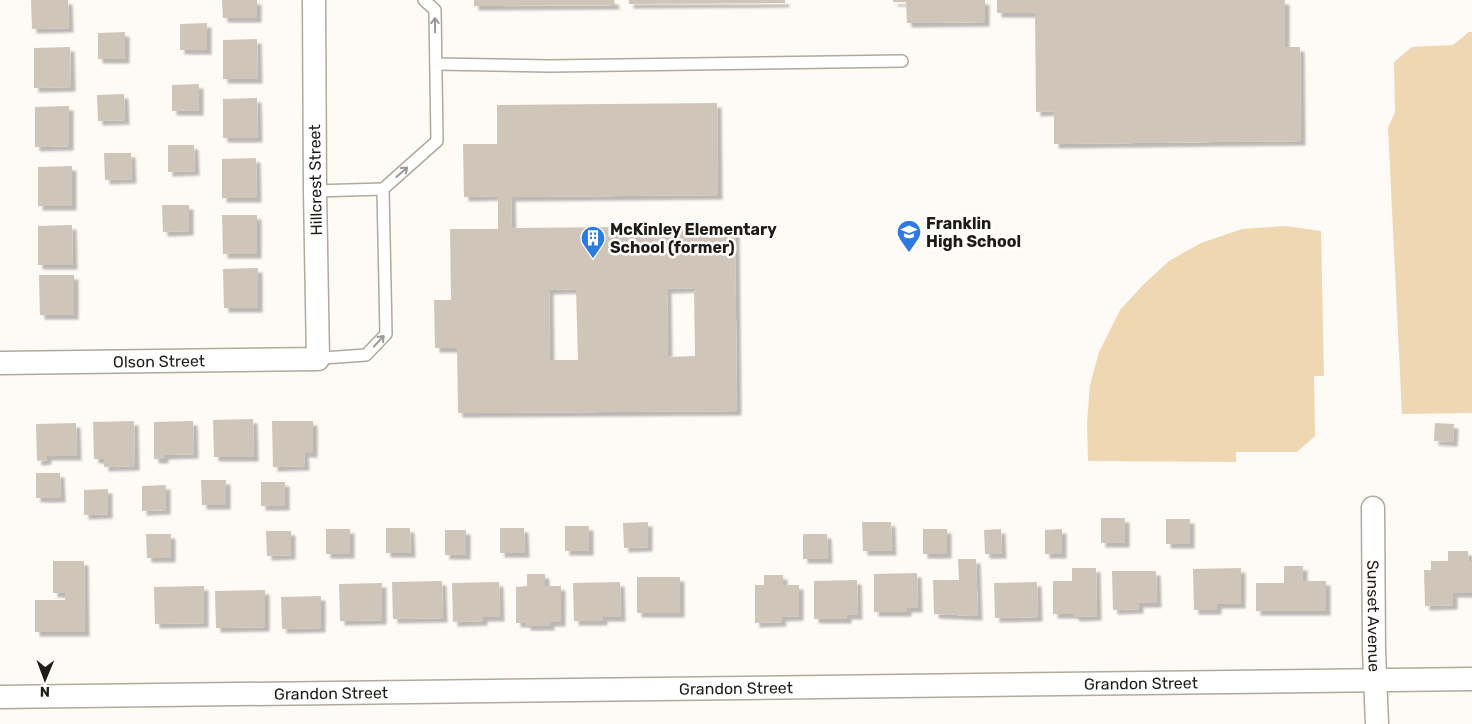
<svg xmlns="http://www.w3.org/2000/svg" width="1472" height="724" font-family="Rubik,sans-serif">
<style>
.green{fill:#efd7b3}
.building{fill:#cfc6b9;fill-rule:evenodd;filter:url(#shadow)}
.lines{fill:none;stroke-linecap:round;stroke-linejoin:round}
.service-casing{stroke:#b1a99c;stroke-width:14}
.minor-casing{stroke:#b1a99c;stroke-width:25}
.service{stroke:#fff;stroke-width:11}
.minor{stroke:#fff;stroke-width:22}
.oneway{stroke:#9a9997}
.labels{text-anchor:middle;stroke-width:5;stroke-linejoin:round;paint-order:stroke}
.street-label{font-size:16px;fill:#1f1c17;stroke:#fff}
.poi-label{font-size:16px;font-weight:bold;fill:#1f1c17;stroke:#fff;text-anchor:start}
</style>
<defs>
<filter id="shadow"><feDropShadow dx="4.5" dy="4.5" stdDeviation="1" flood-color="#0004"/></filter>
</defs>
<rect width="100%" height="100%" fill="#fefaf5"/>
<g class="green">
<path d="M1469,32H1472V413L1402,414L1388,128L1395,112L1394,62L1412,47L1453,45Z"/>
<path d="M1285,226L1321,231L1324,376H1314L1315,436L1297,452H1236V462L1088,461L1087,423L1090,385L1099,352L1120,310L1143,285L1169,261L1201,243L1242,229Z"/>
</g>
<g class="building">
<path d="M31,0H68L69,28L32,29Z"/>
<path d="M222,0H257V18H223Z"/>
<path d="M474,0H614L615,5L474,6Z"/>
<path d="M629,0H785V3L629,4Z"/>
<path d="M893,0H985V22L907,23L906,2H893Z"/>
<path d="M997,0H1285V47H1300L1301,141L1054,144V111L1036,112L1035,13H997Z"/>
<path d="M207,23V50H180V24Z"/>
<path d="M125,32V59H98V33Z"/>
<path d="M257,39L258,79H223V40Z"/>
<path d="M70,47L71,87L34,88V48Z"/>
<path d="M199,84V111H172V85Z"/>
<path d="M124,94L125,120L98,121L97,95Z"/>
<path d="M257,98L258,138H223V99Z"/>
<path d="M717,103L718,195L511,197L512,228L735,226L737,411L458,413L457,348H435L434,300H451L450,229H498V196L464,197L463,144H497V105ZM694,288L695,356L668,357L667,289ZM576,289L578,360H550L549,290Z"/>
<path d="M69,106V146L35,147V107Z"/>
<path d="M168,145H194L195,171L168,172Z"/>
<path d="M104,153H131L132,179L105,180Z"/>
<path d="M256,158L257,198H222V159Z"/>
<path d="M72,166V206H38V167Z"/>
<path d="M162,205H189V231L163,232Z"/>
<path d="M222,215H257V254H223Z"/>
<path d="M72,225L73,265H38V226Z"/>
<path d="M258,268V308H224L223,269Z"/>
<path d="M39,275H74V315H40Z"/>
<path d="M253,419L254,457H214L213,420Z"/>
<path d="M134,421L135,466L104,467V459H94L93,422Z"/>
<path d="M193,421L194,454L164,455V459H154V422Z"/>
<path d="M272,421H313V453H304L305,466L273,467Z"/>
<path d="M76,423L77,456H47V460L37,461L36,424Z"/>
<path d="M1435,423L1454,424L1453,442L1434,441Z"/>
<path d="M36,473H60L61,498H36Z"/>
<path d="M201,480H226V505H202Z"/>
<rect x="261" y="482" width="24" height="24"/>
<path d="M166,485V510L142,511V486Z"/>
<path d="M108,489V514L84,515V490Z"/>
<rect x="1101" y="518" width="24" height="25"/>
<rect x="1166" y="519" width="24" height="25"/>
<path d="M648,522V547L624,548L623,523Z"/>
<path d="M862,522H891L892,551H863Z"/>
<rect x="565" y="526" width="24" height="25"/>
<path d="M386,528H410L411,553H386Z"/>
<path d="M500,528H524L525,553H500Z"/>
<rect x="326" y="529" width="24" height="25"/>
<rect x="923" y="529" width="24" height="25"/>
<path d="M1001,529L1002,554H985L984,530Z"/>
<path d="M1062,529V554H1045V530Z"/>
<rect x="445" y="530" width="21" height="25"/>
<path d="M266,531H291V555L267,556Z"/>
<path d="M146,534H171V558H147Z"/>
<path d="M803,534H827L828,559H803Z"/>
<path d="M1448,551H1468L1469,561H1472V593H1453V605L1425,606L1424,570H1431V561H1448Z"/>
<path d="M958,559H976L978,616L934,614L933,580H959Z"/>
<path d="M53,561H84L85,632H35V600H65V593H53Z"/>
<path d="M1284,566H1303V581H1326V611H1256V583H1284Z"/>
<path d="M1072,568H1096L1097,616L1075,617L1074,614H1053V581H1072Z"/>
<path d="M1241,568V604H1217V610H1194L1193,569Z"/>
<path d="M1112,571H1156L1157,603H1139V609L1113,610Z"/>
<path d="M917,573L918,608H907V612H874V574Z"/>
<path d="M527,574H545V586H561V622H550V626H526V623H516V587L527,586Z"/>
<path d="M764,575H783V585H799V616L781,617L782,622L755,623V585H764Z"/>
<rect x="637" y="577" width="43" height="36"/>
<path d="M857,580L858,615H847V619H814V581Z"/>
<path d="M442,581L443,618L393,619L392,582Z"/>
<path d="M499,582L500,617H483V621L453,622L452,583Z"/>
<path d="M620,582L621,617H603V621H574L573,583Z"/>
<path d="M1037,582L1038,617L995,618L994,583Z"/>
<path d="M382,583V620L340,621L339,584Z"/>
<path d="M204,586V623L155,624L154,587Z"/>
<path d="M265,590V627L216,628L215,591Z"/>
<path d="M321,596V628L282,629L281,597Z"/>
</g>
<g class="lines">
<defs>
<g id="service">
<path d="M436,64L550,66L902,61"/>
<path d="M315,191L383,189"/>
<path d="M318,359L323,358L366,355L386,334L383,189L437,141L435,10L424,0"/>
</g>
<g id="minor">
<path id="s1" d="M0,363L318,359L315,191L314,0"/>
<path id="s2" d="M1373,508L1374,650L1377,724"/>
<path id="s3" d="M0,697L1472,679"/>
</g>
</defs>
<use href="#service" class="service-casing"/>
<use href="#minor" class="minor-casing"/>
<use href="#service" class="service"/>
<use href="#minor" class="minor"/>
</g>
<defs><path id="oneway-shaft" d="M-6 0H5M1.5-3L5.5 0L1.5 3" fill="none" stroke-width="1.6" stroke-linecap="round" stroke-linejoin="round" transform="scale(1.25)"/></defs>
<g class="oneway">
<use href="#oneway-shaft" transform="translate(435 25) rotate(-91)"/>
<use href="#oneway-shaft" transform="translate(402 172) rotate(-41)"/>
<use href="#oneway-shaft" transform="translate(379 341) rotate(-47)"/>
</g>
<defs>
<symbol id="school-pin" viewBox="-11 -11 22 30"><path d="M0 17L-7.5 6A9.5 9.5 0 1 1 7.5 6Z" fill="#2d7ae6" stroke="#fff"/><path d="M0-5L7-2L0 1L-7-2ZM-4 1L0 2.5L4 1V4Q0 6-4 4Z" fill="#fff"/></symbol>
<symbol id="building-pin" viewBox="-11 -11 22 30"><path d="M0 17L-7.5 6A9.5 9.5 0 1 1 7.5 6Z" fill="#2d7ae6" stroke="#fff"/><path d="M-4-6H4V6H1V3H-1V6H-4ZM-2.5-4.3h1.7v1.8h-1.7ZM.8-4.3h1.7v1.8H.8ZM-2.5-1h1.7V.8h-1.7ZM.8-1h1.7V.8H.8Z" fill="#fff"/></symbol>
</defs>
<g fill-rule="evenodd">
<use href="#school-pin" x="895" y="218" width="28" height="38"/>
<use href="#building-pin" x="579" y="224" width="28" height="38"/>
</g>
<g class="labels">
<g class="street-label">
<text transform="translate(315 180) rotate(-91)" y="6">Hillcrest Street</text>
<text dy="6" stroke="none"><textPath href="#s1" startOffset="159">Olson Street</textPath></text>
<text dy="6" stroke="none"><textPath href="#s2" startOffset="108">Sunset Avenue</textPath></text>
<text dy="6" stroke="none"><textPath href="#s3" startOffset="1141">Grandon Street</textPath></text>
<text dy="6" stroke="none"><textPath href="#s3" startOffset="736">Grandon Street</textPath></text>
<text dy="6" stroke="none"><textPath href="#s3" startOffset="331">Grandon Street</textPath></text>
</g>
<g class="poi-label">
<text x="926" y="229">Franklin<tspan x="926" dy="18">High School</tspan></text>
<text x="610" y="235">McKinley Elementary<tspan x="610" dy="18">School (former)</tspan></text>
</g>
</g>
<g transform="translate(45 679) rotate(181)" stroke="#ffffff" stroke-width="4" paint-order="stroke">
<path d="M0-4L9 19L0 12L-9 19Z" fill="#1f1c17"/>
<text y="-8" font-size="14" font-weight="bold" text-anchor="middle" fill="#1f1c17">N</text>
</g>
</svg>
